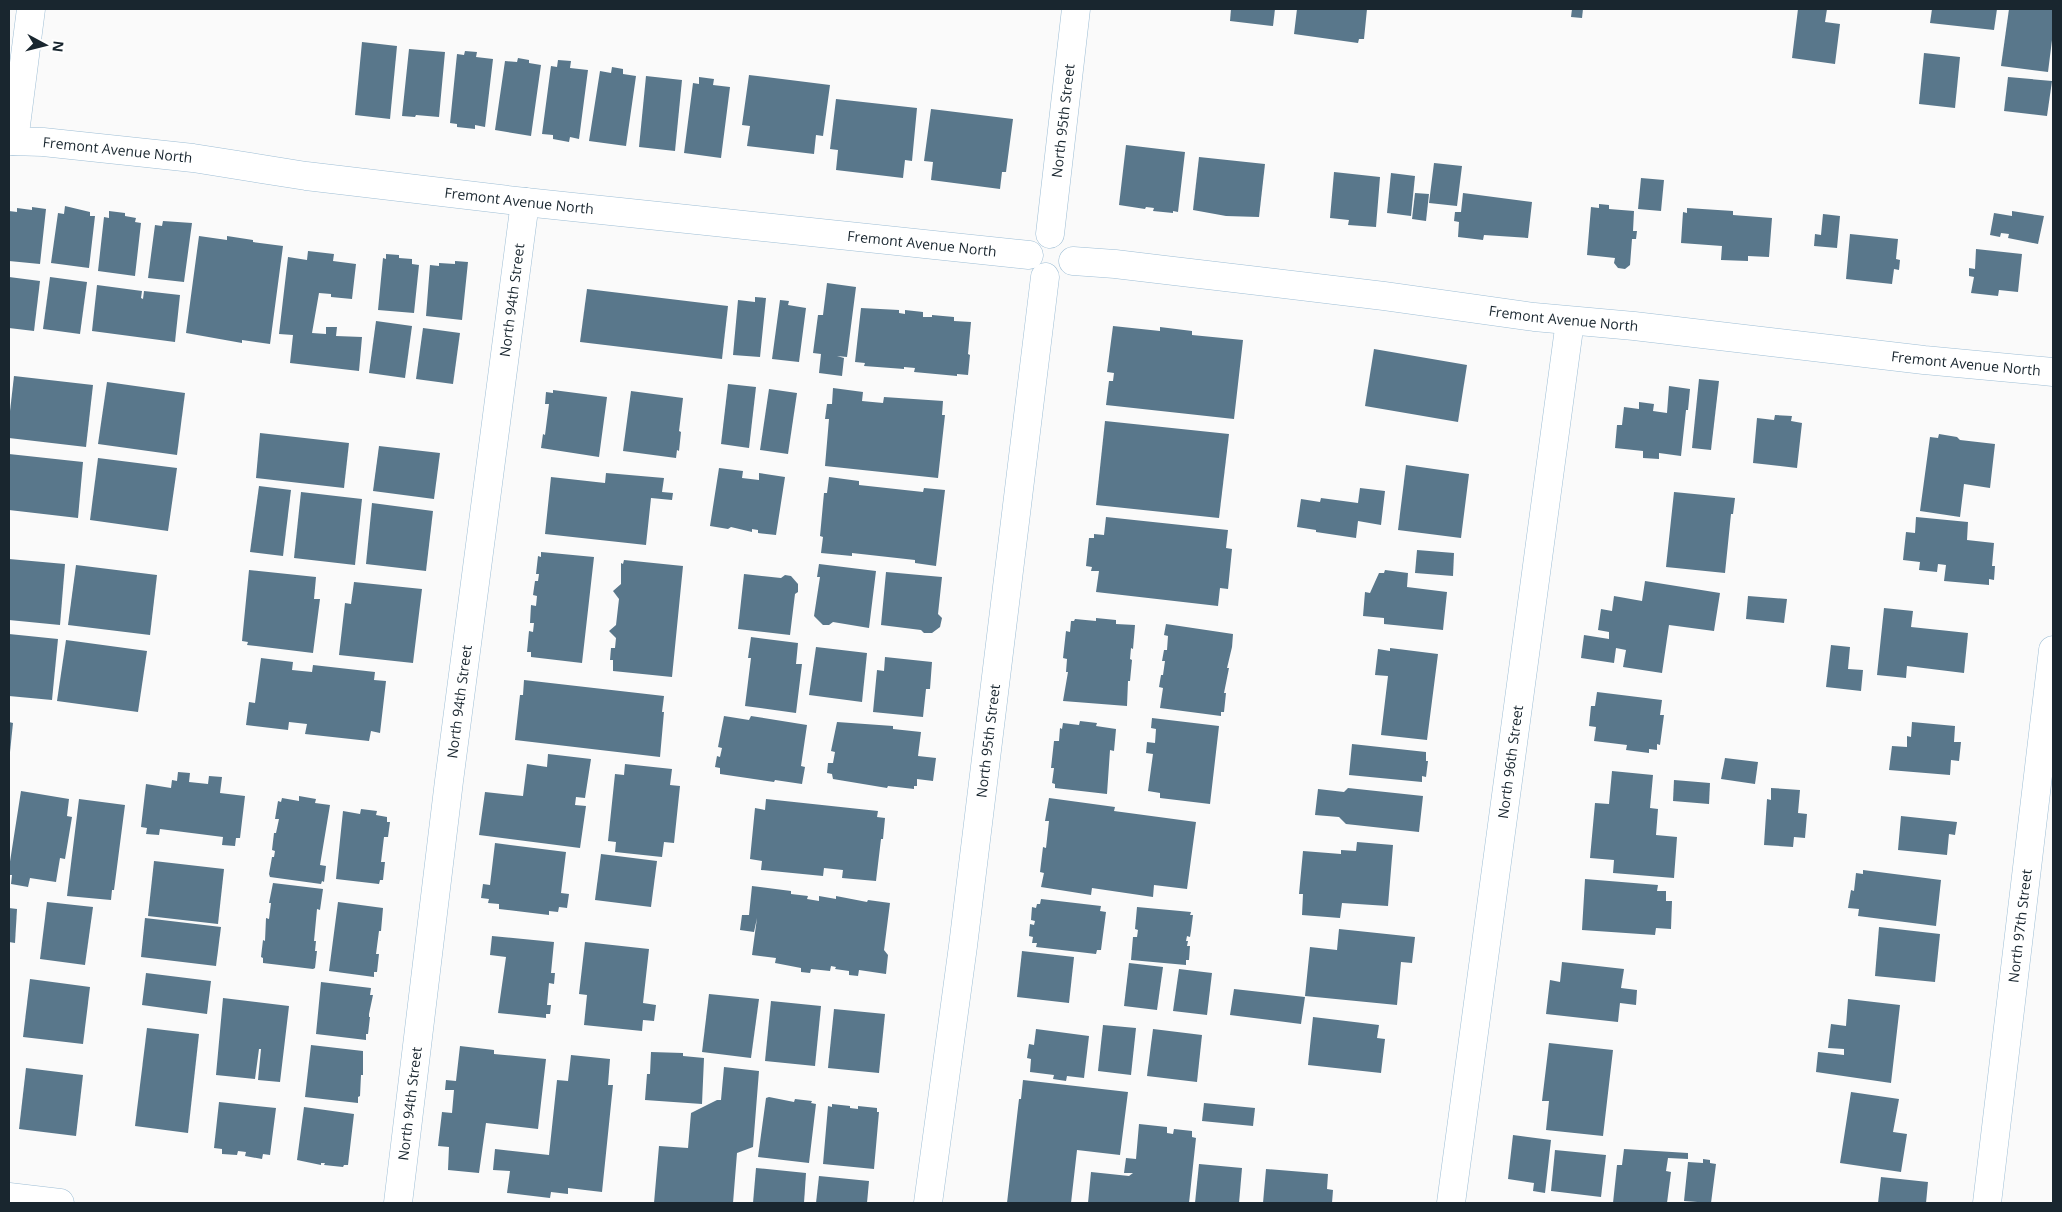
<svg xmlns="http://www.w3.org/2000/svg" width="2062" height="1212" font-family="'Open Sans',sans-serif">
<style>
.building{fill:#59778b}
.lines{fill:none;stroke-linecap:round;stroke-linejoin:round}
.street-casing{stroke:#9ebed5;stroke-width:29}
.street{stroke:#fff;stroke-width:28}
.labels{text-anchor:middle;stroke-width:4.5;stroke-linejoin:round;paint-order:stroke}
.street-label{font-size:14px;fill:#19262f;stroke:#fff}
</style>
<rect width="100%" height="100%" fill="#fafafa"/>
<g class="building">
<path d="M1231,9H1275L1273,26L1230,21Z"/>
<path d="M1297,9H1367L1364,39H1359L1358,43L1294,34Z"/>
<path d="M1572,9H1583L1582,18L1571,17Z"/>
<path d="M1798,9H1827L1825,22L1840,24L1835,64L1792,58Z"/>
<path d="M1932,9H1997L1994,30L1930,23Z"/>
<path d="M2009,9H2053V32L2048,72L2001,66Z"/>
<path d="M362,42L397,46L390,119L355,115Z"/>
<path d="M409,49L445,52L439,117L416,115L415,117L402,116Z"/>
<path d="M465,51L477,52L476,57L493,59L485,127L475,125V129L457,127V124L450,123L457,54L464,55Z"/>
<path d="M1924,53L1960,57L1955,108L1919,104Z"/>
<path d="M518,58L529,60V63L541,65L531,136L495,130L505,61L517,62Z"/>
<path d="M558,60L571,61L570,68L588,70L579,139L570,137L569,142L553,139V135L542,134L551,66L557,67Z"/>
<path d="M612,67L623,69V74L636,76L626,146L589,141L600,71L611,73Z"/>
<path d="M749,75L830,85L823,136L816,135L814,154L747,146L750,126L742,125Z"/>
<path d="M646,76L682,80L675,151L639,147Z"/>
<path d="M699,77L714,79L713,85L730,87L721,158L684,153L693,83L699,84Z"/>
<path d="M2008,77L2052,81L2047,116L2004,111Z"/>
<path d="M836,99L917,108L912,161L905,160L903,178L836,170L838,150L830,149Z"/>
<path d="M931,109L1013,119L1006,172H1002L1000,189L931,180L933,162L924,161Z"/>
<path d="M1126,145L1185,152L1178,212L1173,211V213L1153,211L1154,208L1146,207L1145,209L1119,205Z"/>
<path d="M1199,157L1265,164L1259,217L1226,216L1193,210Z"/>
<path d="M1434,163L1462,166L1457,206L1429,203Z"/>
<path d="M1334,172L1380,177L1376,227L1348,225L1349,220L1330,218Z"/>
<path d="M1391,173L1415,176L1411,216L1387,213Z"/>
<path d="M1641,178L1664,180L1661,211L1638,209Z"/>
<path d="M1415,193L1429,194L1426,221L1412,219Z"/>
<path d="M1463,193L1532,202L1528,238L1484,235L1483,240L1458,237L1459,222L1454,221L1455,212H1461Z"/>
<path d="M1599,204L1609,205V209L1634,211L1633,231H1637L1636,239H1632L1630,265L1625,269L1618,268L1614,263L1615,258L1587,255L1591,207L1599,208Z"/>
<path d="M65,206L90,212V216H95L89,268L51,263L58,213L64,214Z"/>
<path d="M32,207L46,209L40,264L9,261V211L17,212V208L32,210Z"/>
<path d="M1687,208L1733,211V215L1772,218L1769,257L1748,256V261L1721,260L1722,246L1681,243L1683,212L1687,213Z"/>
<path d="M109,211L125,213V216L136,218L135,222L141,223L135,276L98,271L104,217L109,218Z"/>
<path d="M2012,211L2044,216L2038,244L2008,238L2009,234L2001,233L2000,237L1990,235L1994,213L2012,216Z"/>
<path d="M1823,214L1840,216L1837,248L1814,246L1815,234L1821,235Z"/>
<path d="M163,221L192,223L184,282L148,278L155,225L162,226Z"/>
<path d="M1850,234L1898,239L1896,259L1900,260L1899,270L1894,269L1892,284L1846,279Z"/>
<path d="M199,236L227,240V236L253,240V242L283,246L270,344L242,340V343L186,333Z"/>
<path d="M1976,249L2022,254L2018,292L1999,290L1998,296L1971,293L1974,277L1969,276V268L1975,269Z"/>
<path d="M308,251L334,254L333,261L356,264L352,299L331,297V294L319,293L312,333L326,334V327H337L336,336L362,337L359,371L290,363L293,335L279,334L288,257L307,260Z"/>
<path d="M386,254L399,255V258L412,259V264L419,265L414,313L378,310L383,258L386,259Z"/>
<path d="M455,261L468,262L462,320L426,316L430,265L439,266V263L455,264Z"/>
<path d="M9,277L40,281L34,331L9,328Z"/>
<path d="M50,277L87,282L80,334L43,329Z"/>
<path d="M827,283L856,287L847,357L837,356L844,358L842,376L819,373L821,354L813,353L818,315H823Z"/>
<path d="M97,285L142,291L141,298L143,299L144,291L180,295L175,342L92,331Z"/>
<path d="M587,289L728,306L722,359L580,342Z"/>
<path d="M755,297L766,298L760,357L733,355L738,300L755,302Z"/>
<path d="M780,300L789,301L788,305L806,308L799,362L772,359Z"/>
<path d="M861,308L899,310V313L905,314V310L923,312V317H932V315L954,317V321L971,322L968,354L970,355L968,375L957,374V376L914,372L915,368L904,367V369L864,366L865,363L855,362Z"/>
<path d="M376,321L412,326L405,378L369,373Z"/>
<path d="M1113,326L1160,331V327L1192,331V335L1243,340L1234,419L1106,405L1109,381H1113L1114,373L1107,372Z"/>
<path d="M423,328L460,333L453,384L416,379Z"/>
<path d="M1374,349L1467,365L1458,422L1365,406Z"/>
<path d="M14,376L93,385L86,447L9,438V420Z"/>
<path d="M1699,379L1719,381L1711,450L1692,448Z"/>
<path d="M107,382L185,393L177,455L98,444Z"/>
<path d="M728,384L756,387L749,448L721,444Z"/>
<path d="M1669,386L1690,389L1688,410H1686L1681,456L1659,453V459L1643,458V451L1615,448L1617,425H1622L1624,407L1639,409V402L1654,404L1653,411L1667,413Z"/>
<path d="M833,388L863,392L862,401L883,403L884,397L943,401L942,415H945L938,478L825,466L829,419H825L827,404H832Z"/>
<path d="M769,389L797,393L788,454L760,450Z"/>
<path d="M553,390L607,397L599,457L541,448L543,434L545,435L549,404H545L546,392L553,393Z"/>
<path d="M631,391L683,398L679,431L681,432L679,451L677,450L676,458L623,451Z"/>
<path d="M1775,415L1792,416L1791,421L1802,423L1797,468L1753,463L1757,418L1774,420Z"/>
<path d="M1105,421L1229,434L1219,518L1096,505Z"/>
<path d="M260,433L349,443L344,488L256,478Z"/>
<path d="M1939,434L1957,437L1960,440L1995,444L1990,488L1964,484L1960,517L1920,511L1930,437L1938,438Z"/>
<path d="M379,446L440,453L434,499L373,491Z"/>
<path d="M9,454L83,462L78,518L9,510Z"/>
<path d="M98,458L177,468L168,531L90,520Z"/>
<path d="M1406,465L1469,474L1461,538L1398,530Z"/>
<path d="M719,468L743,471L742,478L759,480V473L785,477L776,535L758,533V530L752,529V532L731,527L728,529L710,526Z"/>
<path d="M606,473L664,478L662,492L673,493L672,500L651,498L646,545L545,534L551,477L605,483Z"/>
<path d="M829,477L859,481V485L923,492L924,488L945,490L936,566L915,563V560L852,553V556L821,553L823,537L820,536L824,493H827Z"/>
<path d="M259,486L291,490L283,556L250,552Z"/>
<path d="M1360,488L1385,491L1381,525L1358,521L1356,538L1316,532V530L1297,527L1301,499L1320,502L1321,498L1358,503Z"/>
<path d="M301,492L362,499L355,565L294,558Z"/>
<path d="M1674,492L1735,498L1733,514H1731L1725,573L1666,567Z"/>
<path d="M372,503L433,511L426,571L366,564Z"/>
<path d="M1106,517L1228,530L1226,548L1232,549L1228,589L1220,588L1218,606L1096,592L1099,571H1091L1092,567L1086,566L1089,538H1094V534L1104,535Z"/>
<path d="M1916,517L1968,522L1967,540L1994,543L1992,566H1995L1994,580L1989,579V585L1944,581L1946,565L1938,564L1937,572L1919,570L1920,562L1903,560L1906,532L1915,533Z"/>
<path d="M1417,550L1454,553L1453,576L1415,573Z"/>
<path d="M541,552L594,557L582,663L531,657V652H527L529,631L533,632L534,623H530L531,605L536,606L537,596L533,595L535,581H538L539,574H536L538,556L541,557Z"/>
<path d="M9,559L65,564L60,625L9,620Z"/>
<path d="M624,560L683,566L672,677L613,671V660H610L611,648H615L616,638L609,631L616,625L619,599L613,591L621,584V563L623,564Z"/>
<path d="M819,564L876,571L869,628L833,622L829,625H823L814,616L820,577H817Z"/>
<path d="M76,565L157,575L150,635L68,625Z"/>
<path d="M249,570L316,577L314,599H320L313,653L247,645L248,642L242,641Z"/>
<path d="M1385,570L1408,573L1407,587L1447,592L1443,630L1384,624V618L1363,616L1365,592L1370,593L1379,573H1384Z"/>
<path d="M886,572L942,577L938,614L942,618L940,627L932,633H924L921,630L881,625Z"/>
<path d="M744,574L781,578L785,575L791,576L798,584V592L795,594L790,635L738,629Z"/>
<path d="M1645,581L1720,593L1714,631L1669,625L1662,673L1623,667L1626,650L1616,648L1614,663L1581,658L1584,635L1609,639V632L1598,630L1601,609L1612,611L1614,596L1642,601Z"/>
<path d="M354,582L422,589L413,663L339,655L345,603L351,604Z"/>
<path d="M1748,596L1787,599L1784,623L1746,619Z"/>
<path d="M1884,608L1913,611L1911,627L1968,633L1964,673L1907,666L1906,678L1877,675Z"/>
<path d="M1096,618L1116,620V624L1135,625L1133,649L1131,648L1130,659L1132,660L1130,681H1128L1127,706L1063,701L1068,672H1066L1067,659L1063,658L1066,631L1070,632L1071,621H1074L1075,619L1096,621Z"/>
<path d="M1166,624L1233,634L1232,647L1227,668H1229L1224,693H1226L1224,712H1221V716L1160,708L1163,688L1159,687L1161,675H1163L1165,661H1162L1164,650H1167L1168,636L1164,635Z"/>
<path d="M9,634L58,639L52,700L9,696Z"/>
<path d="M751,637L798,643L796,664H802L796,713L745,706L751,658H748Z"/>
<path d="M66,640L147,651L138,712L57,701Z"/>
<path d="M1831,645L1850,647L1848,669L1863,670L1861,691L1826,687Z"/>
<path d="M816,647L867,653L862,702L809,695Z"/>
<path d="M1390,648L1438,654L1427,740L1381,735L1388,676L1375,675L1378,649L1390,651Z"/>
<path d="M885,657L932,662L930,689H926L923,717L873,712L877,670L884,671Z"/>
<path d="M261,658L293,662L292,670L312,672L313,665L375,672L374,680L386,681L380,733L371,731L369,741L305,734L307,724L289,722L288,730L246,725L249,702L255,703Z"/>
<path d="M524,680L664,696L662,712H664L660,757L515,740L520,695H523Z"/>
<path d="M1597,692L1662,700L1660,715H1664L1660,745L1657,744V750L1649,749V753L1626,750L1627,745L1594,741L1596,727L1589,726L1591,706H1595Z"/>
<path d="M724,716L749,720L751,716L807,725L801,766L805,767L802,784L775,780L774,782L720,774V768L715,767L717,756L720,757L722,748L718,747Z"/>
<path d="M1152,718L1219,726L1210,804L1160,798V793L1148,791L1153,754L1146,753L1147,742L1155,743L1156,729L1151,728Z"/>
<path d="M1080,721L1097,723L1096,726L1116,729L1114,751L1110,750L1107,794L1055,788V784L1052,783L1054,768H1051L1054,741H1059L1060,728L1062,729L1063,723L1079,725Z"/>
<path d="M9,722L13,723L10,752H9Z"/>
<path d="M837,722L893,726V729L921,732L918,756L936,758L933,781L917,779V786H914V789L888,786L887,788L833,779L832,774L827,773L828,763H833L835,752L831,751Z"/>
<path d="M1912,722L1955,726L1954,742H1961L1959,761L1951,760L1950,775L1889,770L1892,746L1907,747V736L1911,737Z"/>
<path d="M1352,744L1426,752V761H1428L1426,777L1422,776V782L1349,775Z"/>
<path d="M548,754L591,759L585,798L576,797L575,805L586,806L580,848L479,835L485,792L523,796L527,764L547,767Z"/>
<path d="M1725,758L1758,762L1755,784L1721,779Z"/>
<path d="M625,764L672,769L670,785L680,786L674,843L664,842L662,857L615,852L616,842L608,841L615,774L624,775Z"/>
<path d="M1612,771L1653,775L1650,808L1658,809L1656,835L1677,837L1674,878L1613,873L1614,860L1590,858L1595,803L1609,804Z"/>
<path d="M178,772L190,773L189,782L208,784L209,776L222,777L220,793L245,796L240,838H236L235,846L222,845L223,837L160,829L159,835L146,834L147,828L141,827L146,784L171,788L172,780L177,781Z"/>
<path d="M1674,780L1710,783L1709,804L1673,801Z"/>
<path d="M1348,788L1423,796L1419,832L1346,824L1339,817L1315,815L1318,789L1344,792Z"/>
<path d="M1771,788L1800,790L1798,813L1807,814L1805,838L1794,837L1793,847L1764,845L1767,799L1771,800Z"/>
<path d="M21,791L69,799L67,816L72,817L65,859L60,858L56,882L30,878L28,887L11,884L12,875H9V868Z"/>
<path d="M299,796L316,799L315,803L330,805L320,865L326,866L324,882L322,881L321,884L270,877L269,874L272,857H274L275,851L272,850L274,833H276L279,819H275L278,801L281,802L282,798L299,801Z"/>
<path d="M1049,798L1115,807L1114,811L1196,822L1187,889L1154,885L1153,897L1092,888L1091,895L1041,887L1044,873L1040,872L1043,847L1046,848L1049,821H1045Z"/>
<path d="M79,799L125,805L114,890H112L111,900L67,896Z"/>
<path d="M766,799L878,811L877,817L885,818L883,839H881L876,881L842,878L843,870L824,868L823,876L761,870L762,861L750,859L755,808L765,810Z"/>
<path d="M361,809L377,811L376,815L387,817V822H390L388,837H384L381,862H385L383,880H380L379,884L336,879L343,811L360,814Z"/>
<path d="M1901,816L1957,822L1955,835L1949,834L1947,855L1898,850Z"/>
<path d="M1357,842L1393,845L1388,906L1342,903L1340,918L1302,915L1303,894H1299L1303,851L1341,854V850L1356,851Z"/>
<path d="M495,843L566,852L561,893L569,894L567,908L559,907L558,912L549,911V915L499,909V904L488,903L489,899L481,898L483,884L490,885Z"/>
<path d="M601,854L657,861L651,907L595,900Z"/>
<path d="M154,861L224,869L218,924L148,916Z"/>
<path d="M1863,870L1941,880L1936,926L1858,916L1859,909L1848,908L1851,890L1854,891L1856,873L1863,874Z"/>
<path d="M1585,879L1658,885L1657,891H1666V901H1672L1671,929L1656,928L1655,935L1582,930Z"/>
<path d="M273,883L323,889L320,910L317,909L314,941H316L315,951H317L315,968L313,969L263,963V958L261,957L263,940L265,941L266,918L269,919L271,903H269Z"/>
<path d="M752,886L791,891V894L808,896L807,899L819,901V896L836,899V896L867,902L868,900L890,903L884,950L888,955L886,974L859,970L858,976L849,975V971L835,969L836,967L831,966L830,971L811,969L810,973L801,972V968L775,963L776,958L752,955L757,918L754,932L740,930L742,915H749Z"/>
<path d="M1041,899L1101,906L1100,911L1106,912L1101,950H1097L1096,954L1036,947L1037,943H1032L1033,937L1029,936L1030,924L1034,925L1035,921L1031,920L1032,907L1036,908L1037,904H1040Z"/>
<path d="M47,902L93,907L85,965L40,959Z"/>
<path d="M338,902L383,908L381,931H379L376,954H379L377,972H374V977L329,971Z"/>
<path d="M1137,907L1191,912L1190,915H1193L1191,931L1190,937L1187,936L1186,941H1188L1187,946H1190L1189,960H1186V965L1131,960L1133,937H1137L1138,930L1135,929Z"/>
<path d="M9,908L17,909L15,943L9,942Z"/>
<path d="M145,918L221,927L216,966L141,957Z"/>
<path d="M1879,927L1940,934L1935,982L1875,976Z"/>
<path d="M1339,929L1415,937L1412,963L1401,962L1397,1005L1305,996L1310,947L1337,950Z"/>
<path d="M492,936L554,942L551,973H555L554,984L549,983L547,1005H551L550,1014H546V1018L498,1013L506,957L490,955Z"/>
<path d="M585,942L649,949L643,1003L656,1005L654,1021L643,1020L642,1031L584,1025L587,995L579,994Z"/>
<path d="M1022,951L1074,957L1069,1003L1017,997Z"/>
<path d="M1562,962L1624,969L1621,988L1637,990L1636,1005L1620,1003L1618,1022L1546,1014L1550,980L1560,982Z"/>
<path d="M1129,963L1163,967L1157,1010L1124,1006Z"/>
<path d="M1179,969L1212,973L1207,1015L1173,1011Z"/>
<path d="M146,973L211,981L207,1014L142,1005Z"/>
<path d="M30,979L90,987L83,1044L23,1037Z"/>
<path d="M321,982L371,988L370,995H373L369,1014V1017H370L368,1034H366V1040L316,1034Z"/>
<path d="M1234,989L1305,997L1301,1024L1230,1015Z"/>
<path d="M709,994L759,999L751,1058L702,1052Z"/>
<path d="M223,998L289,1006L280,1082L258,1080L261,1049H259L255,1079L216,1075Z"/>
<path d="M1848,999L1900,1005L1891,1083L1816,1072L1818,1052L1844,1055V1049L1828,1048L1831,1024L1846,1026Z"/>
<path d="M771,1001L821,1006L815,1066L765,1061Z"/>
<path d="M834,1009L885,1014L879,1073L828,1068Z"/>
<path d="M1313,1017L1379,1025L1377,1038L1385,1039L1381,1073L1308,1065Z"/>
<path d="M1103,1025L1136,1028L1131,1075L1098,1071Z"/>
<path d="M147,1028L199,1034L188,1133L135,1126Z"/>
<path d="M1036,1029L1089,1036L1084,1078L1067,1076L1066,1081L1053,1079L1054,1075L1030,1072L1031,1059L1027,1058L1029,1044L1034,1045Z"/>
<path d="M1153,1029L1202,1035L1197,1082L1147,1076Z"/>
<path d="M1549,1043L1613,1050L1603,1136L1546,1130L1549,1101H1542Z"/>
<path d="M311,1045L363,1051V1075H361L360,1096L358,1097V1103L305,1097Z"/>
<path d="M460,1046L494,1050V1054L546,1059L538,1129L486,1123L479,1173L448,1170L449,1147L438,1146L442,1112L452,1113L454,1090H445L446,1080L456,1081Z"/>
<path d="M651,1052L683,1053V1056L704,1058L702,1104L645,1100L647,1074H650Z"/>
<path d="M571,1055L610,1059L608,1085H613L602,1192L568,1188V1194L551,1192L550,1198L507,1193L510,1171L493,1170L495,1149L549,1155L557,1080L568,1081Z"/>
<path d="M724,1067L759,1071L753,1147L737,1153L733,1203H654L659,1146L688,1148L691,1113L717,1100H721Z"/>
<path d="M26,1068L83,1075L76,1136L19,1129Z"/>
<path d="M1023,1080L1128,1092L1120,1155L1077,1150L1071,1203H1007L1019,1099H1021Z"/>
<path d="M1851,1092L1899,1099L1893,1132L1907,1134L1901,1172L1840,1163Z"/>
<path d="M769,1097L794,1102L795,1099L812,1101L811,1103L816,1104L809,1163L758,1157L766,1098Z"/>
<path d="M219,1102L276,1108L270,1155L263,1154L262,1159L245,1156L246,1152L238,1151L237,1155L222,1154V1149L214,1148Z"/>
<path d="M1204,1103L1255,1108L1253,1126L1202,1121Z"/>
<path d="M832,1104L850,1106V1108L858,1109V1106L877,1108V1112H879L874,1169L823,1164L828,1106L832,1107Z"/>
<path d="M304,1107L354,1114L348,1165H344L343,1167L324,1165L325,1163H321V1165L297,1160Z"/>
<path d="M1139,1124L1167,1127V1133L1173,1134L1174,1129L1192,1131V1137L1196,1138L1189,1203H1088L1091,1172L1129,1176L1133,1173H1124L1126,1158L1136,1159Z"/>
<path d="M1513,1135L1551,1140L1545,1193L1533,1191L1534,1183L1508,1179Z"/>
<path d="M1624,1149L1688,1153V1159L1668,1158L1666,1171L1671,1172L1667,1203H1613L1617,1165H1622Z"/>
<path d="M1555,1150L1606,1155L1601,1197L1551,1191Z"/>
<path d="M1703,1159L1710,1160V1163L1716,1164L1711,1203L1684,1201L1688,1162L1703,1163Z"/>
<path d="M1199,1164L1242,1168L1239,1203H1195Z"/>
<path d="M756,1168L806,1173L804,1203H753Z"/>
<path d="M1266,1169L1328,1174L1327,1189L1333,1190L1332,1203H1263Z"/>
<path d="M819,1176L869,1181L867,1203H816Z"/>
<path d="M1881,1177L1928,1182L1926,1203H1878Z"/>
</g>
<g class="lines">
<defs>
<g id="street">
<path id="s1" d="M9,141L43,142L193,158L306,176L525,202L1029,255"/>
<path d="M14,141L31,9"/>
<path id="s2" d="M1050,234L1076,9"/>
<path id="s3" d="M1073,261L1115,264L1384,296L1534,317L1634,326L1924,360L2053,372"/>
<path d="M9,1197L60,1203"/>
<path id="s4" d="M398,1203L449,781L525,202"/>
<path id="s5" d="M928,1203L963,946L1045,277"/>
<path id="s6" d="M1451,1203L1570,321"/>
<path id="s7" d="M1987,1203L2053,650"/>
</g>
</defs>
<use href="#street" class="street-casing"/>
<use href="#street" class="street"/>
</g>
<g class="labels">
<g class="street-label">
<text dy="5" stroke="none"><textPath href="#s2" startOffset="114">North 95th Street</textPath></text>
<text dy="5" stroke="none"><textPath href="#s1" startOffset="109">Fremont Avenue North</textPath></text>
<text dy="5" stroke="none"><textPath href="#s1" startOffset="514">Fremont Avenue North</textPath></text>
<text dy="5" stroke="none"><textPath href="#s1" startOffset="919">Fremont Avenue North</textPath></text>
<text dy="5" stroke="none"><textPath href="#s4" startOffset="910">North 94th Street</textPath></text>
<text dy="5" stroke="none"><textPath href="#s3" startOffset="494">Fremont Avenue North</textPath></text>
<text dy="5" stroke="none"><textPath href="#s3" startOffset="899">Fremont Avenue North</textPath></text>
<text dy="5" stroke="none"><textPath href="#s4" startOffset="505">North 94th Street</textPath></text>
<text dy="5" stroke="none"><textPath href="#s5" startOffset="466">North 95th Street</textPath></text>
<text dy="5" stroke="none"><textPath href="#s6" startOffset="445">North 96th Street</textPath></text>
<text dy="5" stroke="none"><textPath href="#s7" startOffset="279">North 97th Street</textPath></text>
<text dy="5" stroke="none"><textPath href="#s4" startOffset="100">North 94th Street</textPath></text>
</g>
</g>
<rect width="2062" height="1212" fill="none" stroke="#19262f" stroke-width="20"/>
<g transform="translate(45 45) rotate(97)" stroke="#ffffff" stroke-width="4" paint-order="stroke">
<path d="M0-4L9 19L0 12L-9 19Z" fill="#19262f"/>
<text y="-8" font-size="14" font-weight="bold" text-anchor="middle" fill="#19262f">N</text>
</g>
</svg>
